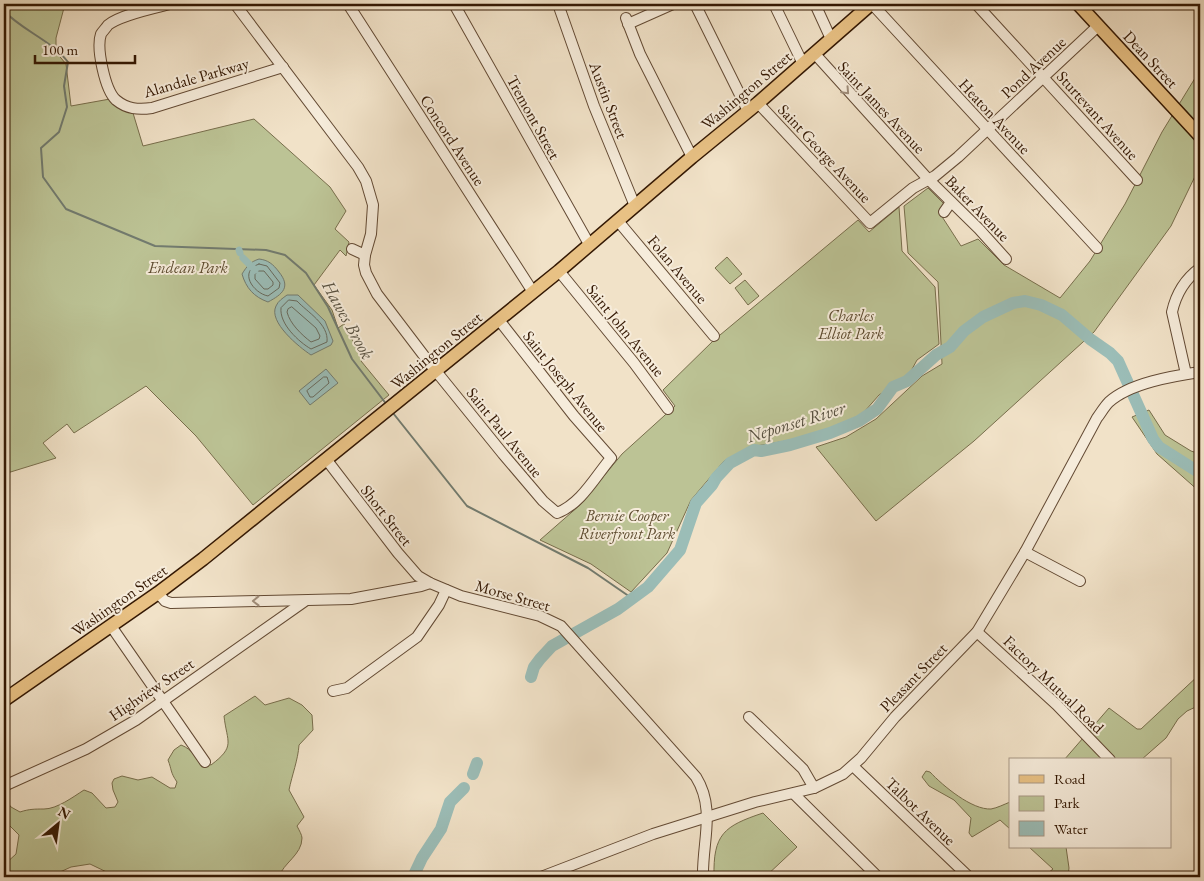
<svg xmlns="http://www.w3.org/2000/svg" width="1204" height="881" font-family="'EB Garamond',serif">
<style>
.green{fill:#bcc395;stroke:#786e4c}
.water{fill:#9bbdb7;stroke:#727b6f}
.lines{fill:none;stroke-linecap:round;stroke-linejoin:round}
.shore{stroke:#686a5d;stroke-width:1}
.stream{stroke:#727b6f;stroke-width:2}
.canal{stroke:#9bbdb7;stroke-width:7}
.river{stroke:#9bbdb7;stroke-width:12}
.minor-casing{stroke:#634a34;stroke-width:12}
.major-casing{stroke:#341803;stroke-width:15}
.minor{stroke:#f6ecdb;stroke-width:10}
.major{stroke:#e8c184;stroke-width:12}
.oneway{stroke:#9f8d7a}
.labels{text-anchor:middle;stroke-width:4;stroke-linejoin:round;paint-order:stroke}
.street-label{font-size:16px;fill:#341803;stroke:#f6ecdb}
.park-label{font-size:16px;font-style:italic;fill:#5d4b2f;stroke:#f6ecdb}
.water-label{font-size:18px;font-style:italic;fill:#585242;stroke:#f6ecdb}
</style>
<rect width="100%" height="100%" fill="#f1e2c8"/>
<filter id="stains"><feTurbulence type="fractalNoise" baseFrequency=".004" numOctaves="4"/><feColorMatrix values="0 0 0 0 .2 0 0 0 0 .09 0 0 0 0 .02 0 0 0 .5 -.17"/></filter>
<radialGradient id="worn" r=".72"><stop offset=".6" stop-color="#630" stop-opacity="0"/><stop offset="1" stop-color="#630" stop-opacity=".3"/></radialGradient>
<g class="green">
<path d="M4,4H65L56,38V52L66,64L71,106L110,99L133,113L143,146L254,119L330,187L346,211L335,229L349,242L346,256L340,250L314,285L332,310L338,328L344,324L363,360L361,361L389,395L253,505L196,436L146,386L74,433L67,424L43,443L56,458L4,474Z"/>
<path d="M1200,70V166L1171,226L1094,332L974,441L876,521L816,447L846,437L876,419L922,376L942,364L938,282L908,253L904,206L928,188L944,204L939,212L961,246L978,239L1004,265L1060,298L1090,261L1125,204L1162,132Z"/>
<path d="M899,207L902,251L935,287L939,344L917,360L911,371L900,382L879,395L858,419L798,439L750,447L724,461L691,500L667,553L631,592L591,564L540,540L580,505L622,454L675,406L663,390L714,340L858,220L869,232Z"/>
<path d="M727,257L742,274L730,284L715,268Z"/>
<path d="M745,280L759,296L748,305L735,288Z"/>
<path d="M1149,410L1165,435L1191,451L1200,454V492L1157,454L1132,417Z"/>
<path d="M1200,674V705L1187,711L1178,719L1166,738L1141,760H1064L1109,708L1137,729H1141Z"/>
<path d="M255,696L265,705L289,698L302,705L312,715L313,730L299,745C298,760 292,775 289,790L304,817L297,826C299,830 302,835 302,838C302,855 283,863 279,877H117L90,864L71,867L49,877H4V865L16,854L19,835L10,826L4,824V798L11,807L20,812C29,809 35,809 44,809C57,809 73,797 84,790L92,793L106,808L115,807L118,802L113,790L112,783L114,779L122,776L138,780L152,777L170,788H175L177,782C170,772 172,770 168,760L174,750L181,745C193,749 197,762 211,765C236,746 227,743 224,716Z"/>
<path d="M926,771L930,772C943,786 972,810 991,809C997,808 1005,804 1010,802V829L1000,820L972,837L969,833L971,818L954,800L929,786L922,777Z"/>
<path d="M763,813L797,847L765,877H714C713,834 724,826 763,813Z"/>
<path d="M1029,847H1066L1069,868L1068,877H1043L1053,869Z"/>
</g>
<g class="water">
<path d="M259,259C268,260 273,264 279,272C291,287 283,294 268,302C254,297 246,288 242,274C247,266 250,262 259,259Z"/>
<path d="M287,295H298L325,321L333,341L331,345L311,355C299,347 268,322 276,306C278,301 283,298 287,295Z"/>
<path d="M326,369L338,383L310,405L299,391Z"/>
</g>
<g class="lines">
<g class="shore">
<path d="M259,264L267,266L280,283L279,288L268,296C253,293 238,271 259,264Z"/>
<path d="M258,271H264L273,282V285L268,289H264L255,279V275Z"/>
<path d="M289,300L297,301C307,312 329,324 327,342L311,349C299,342 279,324 281,308Z"/>
<path d="M292,307L316,328L320,336L319,339L311,342C302,335 290,324 287,312L288,309Z"/>
<path d="M324,377H327L329,383L313,397H310L307,391Z"/>
</g>
<g class="stream">
<path d="M4,11C23,31 51,40 68,62L64,86L67,107L59,132L41,148L43,177L66,209L155,246L266,250L285,255L306,273L328,307L352,359L387,405"/>
<path d="M393,413L467,506L588,568L633,599"/>
</g>
<g class="canal">
<path d="M239,250L240,253"/>
<path d="M243,258L255,270"/>
</g>
<g class="river">
<path d="M531,677L534,667L540,659L552,646L618,609L648,587L680,550L696,503L712,485L716,478L730,463L754,450L761,451L790,445L830,433L859,421L877,409L893,387L907,381L936,355L950,347L964,331L983,317L1013,303L1025,301L1041,305L1062,315L1090,339L1110,353L1118,361L1153,439L1159,447L1200,473"/>
<path d="M473,774L477,763"/>
<path d="M413,877L422,858L441,829L450,802L464,788"/>
</g>
<defs>
<g id="minor">
<path d="M170,4C154,8 120,15 108,25C106,28 103,31 101,34C96,48 105,90 116,100C127,109 138,110 152,108L283,67"/>
<path d="M235,4L358,167L366,181L373,205L371,234L365,255L364,265L366,273L377,294L431,365L503,454L543,501L557,513C581,504 595,477 611,458L574,416L499,320"/>
<path d="M348,4L533,292"/>
<path d="M454,4L589,244"/>
<path d="M558,4L594,106L635,206"/>
<path d="M695,4L748,111"/>
<path d="M774,4L803,64"/>
<path d="M815,4L831,39"/>
<path d="M872,4L1097,248"/>
<path d="M976,4L1137,180"/>
<path d="M626,18L640,54L692,157"/>
<path d="M628,24L673,4"/>
<path d="M815,54L928,179L979,229L1006,259"/>
<path d="M758,103L870,223L913,188L935,176L958,157L1098,26"/>
<path d="M944,212L951,202"/>
<path d="M618,221L714,336"/>
<path d="M352,249L365,255"/>
<path d="M559,271L634,363L668,409"/>
<path d="M1186,374L1172,312C1176,294 1185,279 1200,268"/>
<path d="M326,459L398,553L418,576L430,583L461,596L540,616L561,626L696,777C716,809 702,842 703,877"/>
<path d="M1025,552L1080,581"/>
<path d="M158,593L165,601L171,603L351,599L421,586L430,583"/>
<path d="M111,626L205,762"/>
<path d="M977,632L1057,705L1110,760"/>
<path d="M333,691L347,688L417,637L439,605L446,590"/>
<path d="M749,717L803,769L814,788"/>
<path d="M853,766L969,877"/>
<path d="M4,786L86,749L136,720L305,601"/>
<path d="M794,794L878,877"/>
<path d="M541,877L653,834L755,802L814,788L843,774L861,758L895,717L977,632L1025,552L1097,418C1101,413 1104,407 1109,402C1130,383 1173,376 1200,372"/>
</g>
<g id="major">
<path d="M1078,4L1200,136"/>
<path d="M4,700L158,593L203,559L559,271L692,157L758,103L871,4"/>
</g>
</defs>
<use href="#minor" class="minor-casing"/>
<use href="#major" class="major-casing"/>
<use href="#minor" class="minor"/>
<use href="#major" class="major"/>
</g>
<defs><path id="oneway-chevron" d="M-2-3.5L2.5 0L-2 3.5" fill="none" stroke-width="1.6" stroke-linecap="round" stroke-linejoin="round" transform="scale(1.25)"/></defs>
<g class="oneway">
<use href="#oneway-chevron" transform="translate(846 91) rotate(47)"/>
<use href="#oneway-chevron" transform="translate(256 601) rotate(179)"/>
</g>
<g class="labels">
<g class="street-label">
<text transform="translate(1151 59) rotate(47)" y="6">Dean Street</text>
<text transform="translate(1033 67) rotate(-43)" y="6">Pond Avenue</text>
<text transform="translate(196 77) rotate(-16)" y="6">Alandale Parkway</text>
<text transform="translate(746 90) rotate(-40)" y="6">Washington Street</text>
<text transform="translate(609 100) rotate(69)" y="6">Austin Street</text>
<text transform="translate(882 107) rotate(47)" y="6">Saint James Avenue</text>
<text transform="translate(1098 115) rotate(48)" y="6">Sturtevant Avenue</text>
<text transform="translate(995 116) rotate(47)" y="6">Heaton Avenue</text>
<text transform="translate(534 117) rotate(61)" y="6">Tremont Street</text>
<text transform="translate(453 140) rotate(57)" y="6">Concord Avenue</text>
<text transform="translate(825 153) rotate(47)" y="6">Saint George Avenue</text>
<text transform="translate(978 208) rotate(46)" y="6">Baker Avenue</text>
<text transform="translate(678 269) rotate(50)" y="6">Folan Avenue</text>
<text transform="translate(626 330) rotate(51)" y="6">Saint John Avenue</text>
<text transform="translate(436 350) rotate(-39)" y="6">Washington Street</text>
<text transform="translate(566 381) rotate(51)" y="6">Saint Joseph Avenue</text>
<text transform="translate(505 432) rotate(51)" y="6">Saint Paul Avenue</text>
<text transform="translate(387 515) rotate(52)" y="6">Short Street</text>
<text transform="translate(513 595) rotate(16)" y="6">Morse Street</text>
<text transform="translate(119 600) rotate(-35)" y="6">Washington Street</text>
<text transform="translate(913 677) rotate(-46)" y="6">Pleasant Street</text>
<text transform="translate(1054 684) rotate(44)" y="6">Factory Mutual Road</text>
<text transform="translate(151 689) rotate(-34)" y="6">Highview Street</text>
<text transform="translate(921 811) rotate(44)" y="6">Talbot Avenue</text>
</g>
<g class="park-label">
<text x="188" y="273">Endean Park</text>
<text x="851" y="321">Charles<tspan x="851" dy="18">Elliot Park</tspan></text>
<text x="627" y="521">Bernie Cooper<tspan x="627" dy="18">Riverfront Park</tspan></text>
</g>
<g class="water-label">
<text transform="translate(348 320) rotate(61)" y="6">Hawes Brook</text>
<text transform="translate(796 422) rotate(-17)" y="6">Neponset River</text>
</g>
</g>
<rect width="1204" height="881" fill="none" stroke="#f1e2c8" stroke-width="20"/>
<rect x="5" y="5" width="1194" height="871" fill="none" stroke="#341803" stroke-width="2.5"/>
<rect x="10" y="10" width="1184" height="861" fill="none" stroke="#341803"/>
<rect x="1009" y="758" width="162" height="90" fill="#f6ecdb" stroke="#a89785"/>
<rect x="1019" y="775" width="25" height="8" fill="#e8c184" stroke="#a89785"/>
<text x="1054" y="784" font-size="15" fill="#341803">Road</text>
<rect x="1019" y="796" width="25" height="15" fill="#bcc395" stroke="#a89785"/>
<text x="1054" y="808" font-size="15" fill="#341803">Park</text>
<rect x="1019" y="821" width="25" height="15" fill="#9bbdb7" stroke="#a89785"/>
<text x="1054" y="834" font-size="15" fill="#341803">Water</text>
<g transform="translate(58 824) rotate(29)" stroke="#f6ecdb" stroke-width="4" paint-order="stroke">
<path d="M0-4L9 19L0 12L-9 19Z" fill="#341803"/>
<text y="-8" font-size="14" font-weight="bold" text-anchor="middle" fill="#341803">N</text>
</g>
<path d="M35 55v8h100v-8" fill="none" stroke="#341803" stroke-width="2.5"/>
<text x="42" y="55" font-size="15" fill="#341803" stroke="#f6ecdb" stroke-width="4" paint-order="stroke">100 m</text>
<rect width="100%" height="100%" filter="url(#stains)"/>
<rect width="100%" height="100%" fill="url(#worn)"/>
</svg>
